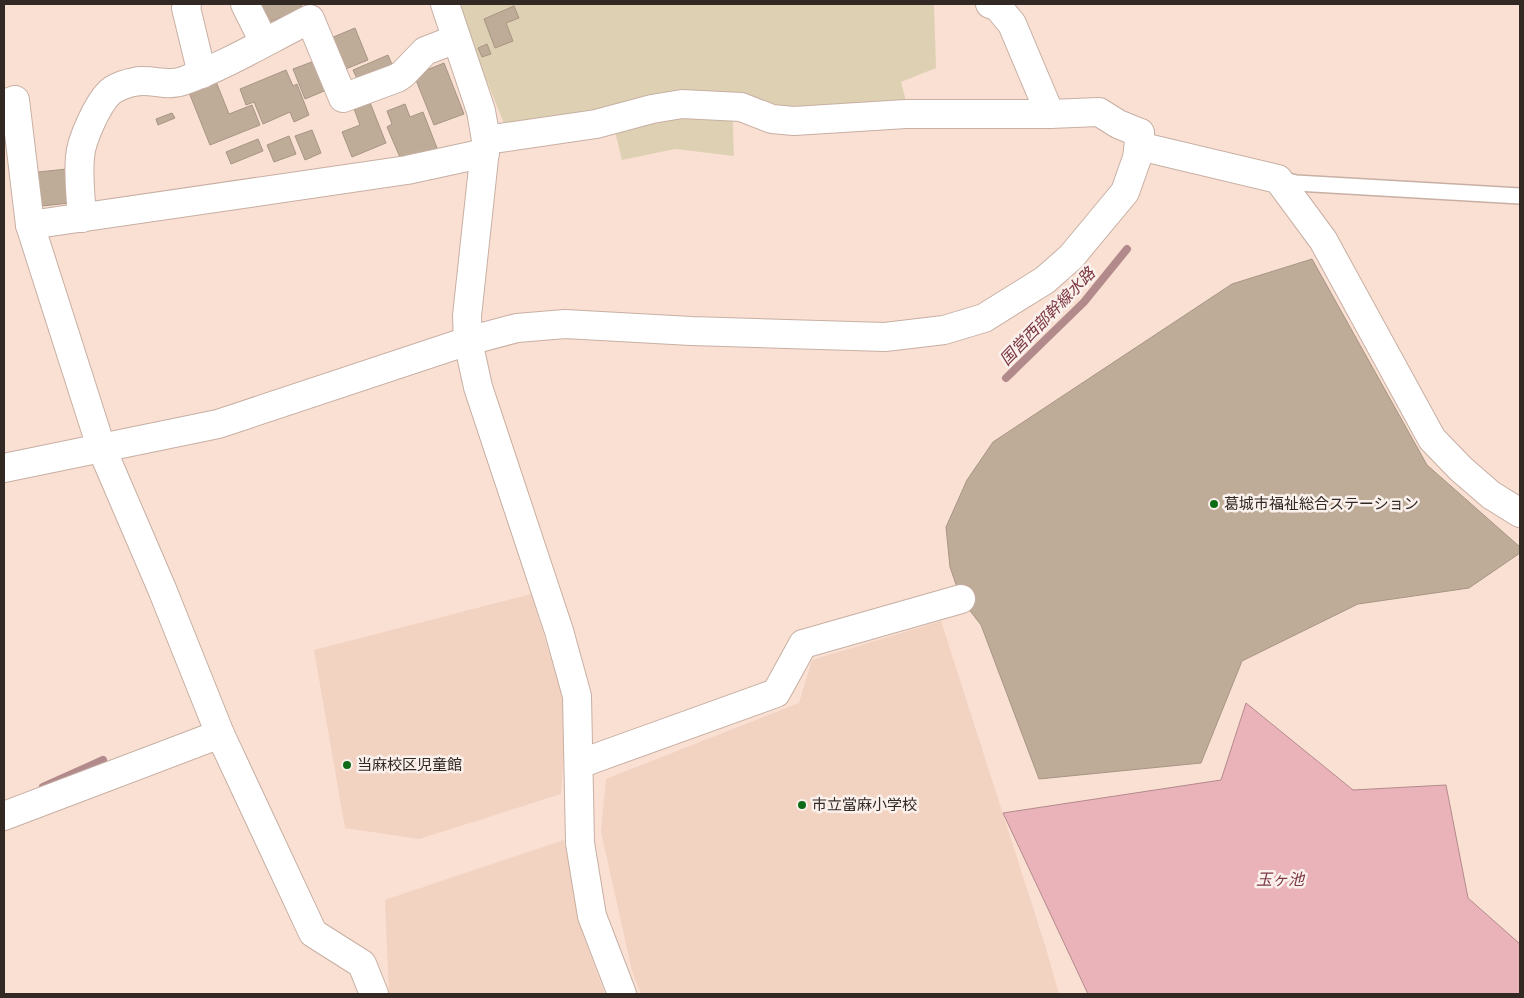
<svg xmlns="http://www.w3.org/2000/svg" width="1524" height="998" font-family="Figtree,'Noto Sans JP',sans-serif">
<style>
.built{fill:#f2d2c1}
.green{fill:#ded1b3}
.water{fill:#eab3b9;stroke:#b38a8c}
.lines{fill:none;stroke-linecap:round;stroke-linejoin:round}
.stream{stroke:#b38a8c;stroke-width:8}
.building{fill:#beac99;stroke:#a79583}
.lane-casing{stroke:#c7afa3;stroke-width:18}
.street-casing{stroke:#c7afa3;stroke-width:30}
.secondary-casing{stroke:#c7afa3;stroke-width:30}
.lane{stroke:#fff;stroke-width:15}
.street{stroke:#fff;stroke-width:28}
.secondary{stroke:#fff;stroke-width:28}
.poi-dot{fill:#0e6c17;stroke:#fbf1ec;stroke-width:2}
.labels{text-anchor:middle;stroke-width:5;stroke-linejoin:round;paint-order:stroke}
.poi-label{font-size:15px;fill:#332924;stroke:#fbf1ec;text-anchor:start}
.water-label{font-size:16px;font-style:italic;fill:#7b3743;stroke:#fbf1ec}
</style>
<rect width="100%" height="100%" fill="#fae0d3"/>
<g class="built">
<path d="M531,594L567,710L561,794L419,839L345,828L314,650Z"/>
<path d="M941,621L1044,942L1059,994H641L632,971L601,832L606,779L799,703L812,660Z"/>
<path d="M564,840L583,935L605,994H389L385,900Z"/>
</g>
<path class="green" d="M467,4H934L936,68L901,82L906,101L831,113L772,107L732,98L734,156L675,149L622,160L610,112L505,126L457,7Z"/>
<path class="water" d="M1246,703L1353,790L1446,785L1468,898L1520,944V994H1088L1003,813L1221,780Z"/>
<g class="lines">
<g class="stream">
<path d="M1006,378L1084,302L1127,249"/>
<path d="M43,787L103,760"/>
</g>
</g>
<g class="building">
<path d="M256,4H301L303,9L264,24Z"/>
<path d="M514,6L519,18L506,23L513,41L495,48L484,19Z"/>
<path d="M355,28L368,60L343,70L331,38Z"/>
<path d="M487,44L491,54L482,57L478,48Z"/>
<path d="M388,55L394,69L359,83L353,70Z"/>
<path d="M317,60L329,89L305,99L293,69Z"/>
<path d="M444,63L464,114L434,125L414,75Z"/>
<path d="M286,70L293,86L297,84L309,115L294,122L290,112L263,124L254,102L246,105L240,89Z"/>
<path d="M215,79L229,114L252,105L260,125L210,145L188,90Z"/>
<path d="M369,100L386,143L352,157L342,132L360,125L353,106Z"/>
<path d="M405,104L410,117L423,112L437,148L402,162L387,127L392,124L387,111Z"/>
<path d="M172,113L175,118L158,125L156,119Z"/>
<path d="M312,130L321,153L305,160L295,136Z"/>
<path d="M289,136L296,154L274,162L267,145Z"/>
<path d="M258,139L263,151L231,164L226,152Z"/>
<path d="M67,169L70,203L42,206L38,172Z"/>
<path d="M1312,259L1427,465L1520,547V553L1469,588L1358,604L1242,661L1201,763L1039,779L981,625L961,599L950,567L946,527L967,480L993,442L1232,284Z"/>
</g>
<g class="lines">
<defs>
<path id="lane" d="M1280,179L1296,183L1520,196"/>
<g id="street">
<path d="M187,4L186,8L202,74"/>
<path d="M245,4L264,42"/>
<path d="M445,4L481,111L486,140L467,316L468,341L478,387L559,631L577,696L580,843L592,916L622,994"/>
<path d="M990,4L998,7L1012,24L1050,114"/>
<path d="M4,104L15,100L30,225L101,447L162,589L220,734L313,933L362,964L374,994"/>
<path d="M486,140L596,124L652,109L682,104L741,107L772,119L794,121L906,114H1050L1099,112L1118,124L1140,133"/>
<path d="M1139,146L1278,179L1323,240L1432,439L1461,469L1491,495L1520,513"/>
<path d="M82,218C81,198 78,177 80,157C81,140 98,103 110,92C116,87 127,83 134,82C150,78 167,87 183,81C227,65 268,40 310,19L343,98L397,78L403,74L425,51L456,39"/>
<path d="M30,225L407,170L485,153"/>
<path d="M579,764L776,693L803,644L961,599"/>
<path d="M4,816L220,734"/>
</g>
<path id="secondary" d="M4,468L218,424L468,341L517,328L565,324L691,331L885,337L944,330L984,318L1045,280L1071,257L1125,192L1137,158L1140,133"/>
</defs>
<use href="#lane" class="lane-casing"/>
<use href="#street" class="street-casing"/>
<use href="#secondary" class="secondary-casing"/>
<use href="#lane" class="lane"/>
<use href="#street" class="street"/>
<use href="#secondary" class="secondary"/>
</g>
<g class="poi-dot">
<circle cx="1214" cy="504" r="5"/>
<circle cx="347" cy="765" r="5"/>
<circle cx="802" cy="805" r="5"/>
</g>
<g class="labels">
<g class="poi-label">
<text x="1224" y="509">葛城市福祉総合ステーション</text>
<text x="357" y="770">当麻校区児童館</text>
<text x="812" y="810">市立當麻小学校</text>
</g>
<g class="water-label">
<text transform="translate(1047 316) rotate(-46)" y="6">国営西部幹線水路</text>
<text x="1280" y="885">玉ヶ池</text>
</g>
</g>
<rect width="1524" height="998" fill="none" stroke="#332924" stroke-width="10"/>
</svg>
